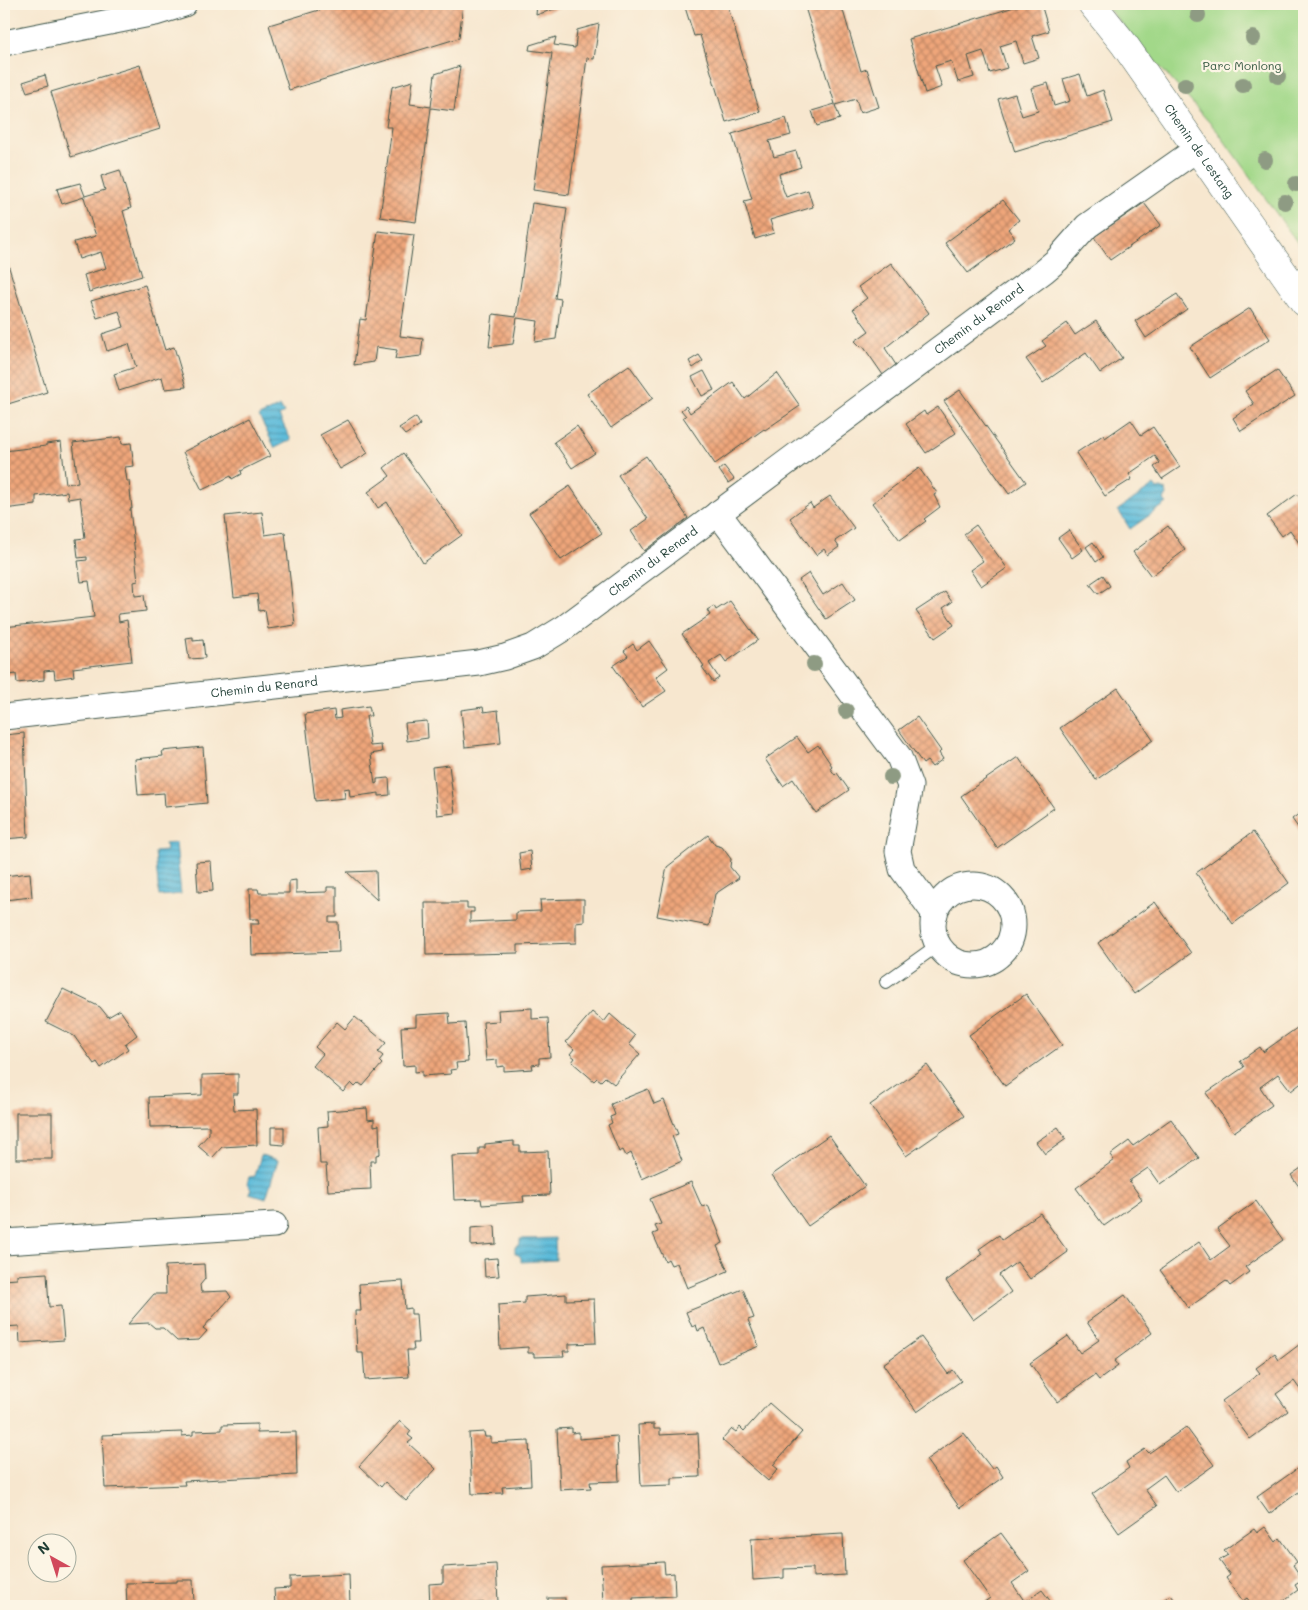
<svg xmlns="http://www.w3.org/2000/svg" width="1308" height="1610" font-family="Mali,sans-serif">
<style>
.park{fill:#a2d889;stroke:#608a5e}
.water{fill:url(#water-rules);stroke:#3e7c87}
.building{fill:url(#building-cross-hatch)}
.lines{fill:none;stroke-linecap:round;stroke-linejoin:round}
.service-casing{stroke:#3f564b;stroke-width:14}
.minor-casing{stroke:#3f564b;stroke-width:27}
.tertiary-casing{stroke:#3f564b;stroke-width:29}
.service{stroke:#fff;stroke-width:12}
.minor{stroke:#fff;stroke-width:25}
.tertiary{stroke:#fff;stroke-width:28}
.tree{fill:#8e9b83}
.labels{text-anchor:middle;stroke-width:4.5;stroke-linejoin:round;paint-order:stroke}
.park-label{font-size:12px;fill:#395c45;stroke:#fcf5e5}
.street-label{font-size:12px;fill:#1f3d34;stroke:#fcf5e5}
</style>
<defs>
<pattern id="water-rules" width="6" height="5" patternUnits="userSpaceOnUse" patternTransform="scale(1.25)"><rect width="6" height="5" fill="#5cbbda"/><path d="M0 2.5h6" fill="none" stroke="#4b99b2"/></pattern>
<pattern id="building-cross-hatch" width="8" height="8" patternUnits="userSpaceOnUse" patternTransform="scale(1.25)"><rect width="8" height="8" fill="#efa67a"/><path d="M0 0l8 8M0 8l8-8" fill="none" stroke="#c18865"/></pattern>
</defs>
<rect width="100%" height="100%" fill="#fcf5e5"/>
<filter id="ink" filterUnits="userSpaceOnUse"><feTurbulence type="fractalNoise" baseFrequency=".02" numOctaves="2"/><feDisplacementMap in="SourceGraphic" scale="10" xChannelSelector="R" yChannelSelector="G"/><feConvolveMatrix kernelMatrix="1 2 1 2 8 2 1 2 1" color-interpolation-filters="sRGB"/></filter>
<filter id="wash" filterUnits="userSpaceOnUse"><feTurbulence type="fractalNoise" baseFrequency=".0096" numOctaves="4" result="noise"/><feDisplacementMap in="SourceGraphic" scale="20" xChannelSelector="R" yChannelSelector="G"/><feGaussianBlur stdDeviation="1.12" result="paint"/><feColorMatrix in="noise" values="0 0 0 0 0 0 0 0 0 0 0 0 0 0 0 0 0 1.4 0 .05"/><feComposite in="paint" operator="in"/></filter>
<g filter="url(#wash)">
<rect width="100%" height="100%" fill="#f7e7cf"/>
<path class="park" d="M1104,4H1304V252L1218,132Z"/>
<g class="water">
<path d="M280,406L284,413L279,416L291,440L275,448L259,416Z"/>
<path d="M1154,485L1157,489L1161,488L1166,490L1167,495L1164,500L1167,503L1130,529L1118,510Z"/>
<path d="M176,843L181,894L159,896L155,852L166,851L165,844Z"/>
<path d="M261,1155L278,1160L266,1198L249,1193L251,1188L247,1184L249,1177L255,1176Z"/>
<path d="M555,1238L556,1260L521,1262V1257L515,1253V1247L520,1244V1239Z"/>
</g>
<g id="blocks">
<g class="building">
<path d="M339,4H463L459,38L289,90L269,25Z"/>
<path d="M537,4H570L536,15Z"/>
<path d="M684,4H704L705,7L715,4H727L760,112L726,122L700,35L694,36Z"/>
<path d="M804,4H841L861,71L867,69L879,107L860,113L856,99L835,105L840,119L817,126L812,111L835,104Z"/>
<path d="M1024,4H1041L1049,31L1032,36L1039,58L1023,63L1016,41L1000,46L1007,68L990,73L983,51L968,56L974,77L958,82L951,61L935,66L942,87L925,93L909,39Z"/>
<path d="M599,24L594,59L587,58L569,195L533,190L552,53L529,50L530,45L556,37L554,45L575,48L577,30Z"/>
<path d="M140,65L160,129L71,157L51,92Z"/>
<path d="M460,66L454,111L431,108L416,222L380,217L392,127H386L392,87L413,81L410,104L431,107L435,74Z"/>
<path d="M1080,74L1087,96L1103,90L1113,122L1015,152L998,99L1015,94L1022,116L1038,111L1031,88L1048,83L1054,106L1070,101L1063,79Z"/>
<path d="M45,75L48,86L27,92L23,82Z"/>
<path d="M786,118L791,135L769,141L774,157L796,151L801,167L779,174L783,189L786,197L808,190L813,207L770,220L774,233L755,239L744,201L752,199L732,134Z"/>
<path d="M120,170L131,208L123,211L142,276L89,292L84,275L106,268L101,252L79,259L74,242L96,236L91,221L84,197L62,204L57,189L80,183L85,196L105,190L101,176Z"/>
<path d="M1003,200L1019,220L1008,229L1015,238L968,273L945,243Z"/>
<path d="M532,203L567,208L555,298L561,299L556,339L535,342L538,321L517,318L513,344L489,347L493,314L516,317Z"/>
<path d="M1144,203L1161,225L1110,260L1094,237Z"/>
<path d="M378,231L414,235L400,336L423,339L421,356L395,359L397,350L376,347L374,362L354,365L360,319L366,320Z"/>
<path d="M4,251L47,392L8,404L4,392Z"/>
<path d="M891,263L929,313L885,348L896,365L883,375L863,346L861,347L855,341L869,331L853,309L867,298L858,287Z"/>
<path d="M145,285L165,350L174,347L186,387L165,389L162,377L119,391L114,374L136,367L129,344L107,351L102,334L124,327L119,311L97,318L91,301Z"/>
<path d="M1177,294L1187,309L1146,338L1135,321Z"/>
<path d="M1250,308L1270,339L1210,378L1190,347Z"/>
<path d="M1096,321L1122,358L1100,373L1086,353L1043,383L1026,359L1046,346L1042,341L1067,323L1075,335Z"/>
<path d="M699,355L703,361L693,368L689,361Z"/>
<path d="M629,365L653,398L611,428L587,394Z"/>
<path d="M1277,370L1295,396L1241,431L1233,418L1254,404L1245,391Z"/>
<path d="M704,371L714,390L702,396L692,377Z"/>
<path d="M777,373L800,406L765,430L764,429L715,464L683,417L686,416L681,410L686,406L690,413L733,382L745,399Z"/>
<path d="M960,390L1026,482L1009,494L944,401Z"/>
<path d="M938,407L956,433L926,453L906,424L924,411L926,415Z"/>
<path d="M416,417L420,425L405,435L399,428Z"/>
<path d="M250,418L270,456L240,471L241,474L232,479L231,476L202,490L183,452Z"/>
<path d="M348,420L368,453L340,469L320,435Z"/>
<path d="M1131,420L1141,435L1153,427L1180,467L1162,479L1154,467L1160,463L1155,456L1129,474L1132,479L1105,496L1076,453L1103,435L1105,438Z"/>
<path d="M577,426L595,453L572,468L554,442Z"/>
<path d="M121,437L122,444L131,443L134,466L125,467L127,481H129L132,509H130L138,581L134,582L135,596L144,595L146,611L118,614L119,622L127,620L132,661L73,668L74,676L55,679L54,670L44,671V680L17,683L16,674L4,676V627L94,617L89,581L81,582L78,561L87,560V557L78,558L76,539L85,538L80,497L68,499L67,492L36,496V505L4,509V451L46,446V444L61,442L66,484L78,482L73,443Z"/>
<path d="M403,453L462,535L423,563L387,502L378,508L368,492L390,476L384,468Z"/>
<path d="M646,456L688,518L644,551L631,531L648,519L618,475Z"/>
<path d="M724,466L734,479L728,483L719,470Z"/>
<path d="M919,468L937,493L934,495L940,507L924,519L926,521L900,540L872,503Z"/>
<path d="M570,486L602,533L561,560L529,513Z"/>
<path d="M1297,494L1304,503V550L1290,530L1282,536L1267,516Z"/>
<path d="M830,496L854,528L835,541L839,547L828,555L824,549L816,555L790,518L810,503L813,508Z"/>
<path d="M262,512L265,535L285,532L295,625L268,629L265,610L259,611L257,594L234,597L225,516Z"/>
<path d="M976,525L1007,568L981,586L970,570L983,561L964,534Z"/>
<path d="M1168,526L1185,550L1151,576L1133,552Z"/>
<path d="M1069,530L1083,550L1072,558L1058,538Z"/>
<path d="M1093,542L1103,557L1096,562L1086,547Z"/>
<path d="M809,573L823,595L843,582L855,600L826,619L799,580Z"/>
<path d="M1103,575L1110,586L1098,594L1090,584Z"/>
<path d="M945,592L952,602L943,608L954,625L935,638L916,611Z"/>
<path d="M730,601L758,640L726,662L721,655L709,663L719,678L713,682L702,667L704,666L682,634L710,615L707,610L714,606L716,610Z"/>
<path d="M193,637V641L203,640L205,658L189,659L186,638Z"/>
<path d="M649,641L668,668L656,677L666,691L642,707L613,666L628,656L624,651L633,644L637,650Z"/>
<path d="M1118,688L1153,740L1096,780L1060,728Z"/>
<path d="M369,706L371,716H366L370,746L381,745L382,752L371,754L375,784L377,783V779L389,778L390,795L379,796V793L350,797L349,788L344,789L345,798L315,801L305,714L334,710L335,719L341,718L340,710Z"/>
<path d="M483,707L484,712L498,710L501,743L465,747L461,710Z"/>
<path d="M917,717L941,751L939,753L943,759L932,767L927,761L923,764L899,730Z"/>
<path d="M427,721L428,738L407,741L405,723Z"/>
<path d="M24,733L28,837L4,839V735Z"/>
<path d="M797,737L808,752L818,745L832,766L830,768L835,775L837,773L849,790L816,813L793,779L783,786L765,759Z"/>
<path d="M203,747L207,803L165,807L164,793L138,795L135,759L163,756L162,751Z"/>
<path d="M1018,757L1054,808L997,848L961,796Z"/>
<path d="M449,765L455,813L437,815L432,767Z"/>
<path d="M1304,810V836L1292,819Z"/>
<path d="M1253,832L1289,883L1233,924L1196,873Z"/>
<path d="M708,835L715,845L722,847L731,859L730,867L739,878L715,894L709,926L657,916L667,867Z"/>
<path d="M530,851L532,869L521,871L519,853Z"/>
<path d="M211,861L213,891L198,892L196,862Z"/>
<path d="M376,871L377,900L347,872Z"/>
<path d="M30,873L32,897L4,900V876Z"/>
<path d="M296,880V893L327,892V887H337V917H329V922H338L339,952L251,955L250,924H259L258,919H250L249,889H258L259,893H289V881Z"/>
<path d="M575,899H584V922L576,923V943L518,945V953L426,955L425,903H467V908H474V912H470V922L516,920V912L541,911L540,900Z"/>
<path d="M1155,902L1191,953L1134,994L1098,943Z"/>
<path d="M63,989L100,1007L108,1017L120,1010L137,1035L125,1044L128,1049L101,1068L97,1062L94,1064L74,1036L46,1022Z"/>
<path d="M1026,994L1062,1045L1005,1086L969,1035Z"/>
<path d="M532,1008V1019L548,1018L550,1057L539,1058V1064L532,1065L533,1069L504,1071V1066L497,1067V1060L486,1061L483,1022L499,1021L498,1010Z"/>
<path d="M592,1012L604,1022L610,1014L635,1036L629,1044L640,1054L614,1084L605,1077L601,1081L597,1078L594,1081L572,1062L575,1058L570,1054L574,1049L566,1042Z"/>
<path d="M449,1013L450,1024L465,1023L468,1062L456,1063L457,1069L450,1070L451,1074L422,1076V1071L415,1072V1065L403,1066L401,1027L416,1026V1015Z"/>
<path d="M355,1017L386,1043L378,1052L383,1056L379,1061L382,1064L363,1086L359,1083L355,1087L351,1083L343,1092L313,1066L323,1054L315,1047L337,1022L345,1029Z"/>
<path d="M1301,1025L1304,1029V1081L1291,1091L1278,1074L1260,1087L1272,1105L1234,1132L1206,1093L1244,1067L1240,1061L1260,1047L1263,1052Z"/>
<path d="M927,1065L964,1116L906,1156L870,1105Z"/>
<path d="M238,1074V1094H233L234,1110L256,1109L257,1145L222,1147L212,1158L198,1146L209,1134V1126L150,1127L149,1097L202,1095V1075Z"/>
<path d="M648,1089L654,1104L664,1100L678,1134L672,1136L682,1161L642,1179L631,1153L626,1156L623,1150L619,1152L608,1125L612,1123L610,1117L615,1115L611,1104Z"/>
<path d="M367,1108L368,1120L374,1119V1126L379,1125L380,1154L376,1155V1161H370L371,1189L328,1191L326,1164H320L318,1127L328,1126L327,1111Z"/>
<rect x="16" y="1113" width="36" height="46"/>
<path d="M1171,1119L1199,1158L1160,1185L1148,1168L1129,1181L1142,1199L1104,1226L1076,1188L1114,1160L1110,1155L1129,1141L1133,1146Z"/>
<path d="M271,1127H284V1145L271,1144Z"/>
<path d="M1058,1127L1066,1139L1045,1154L1036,1142Z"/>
<path d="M829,1135L865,1186L808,1226L772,1175Z"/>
<path d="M514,1141V1146H520V1152L548,1151L550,1195L523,1196L524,1202L482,1205L481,1199L454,1200L452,1156L479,1155V1148H485V1144Z"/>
<path d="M1304,1166V1194L1291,1175Z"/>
<path d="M691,1182L702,1207L708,1205L723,1243L717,1246L728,1271L687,1288L677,1263L671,1265L668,1259L665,1261L653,1234L658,1232L655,1226L661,1224L650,1199Z"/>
<path d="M1256,1201L1283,1240L1245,1267L1249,1272L1230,1286L1226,1281L1188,1308L1160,1270L1199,1242L1211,1260L1230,1246L1217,1229Z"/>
<path d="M1040,1213L1068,1252L1030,1279L1017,1262L999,1275L1011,1292L973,1320L946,1281L983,1254L979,1249L999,1235L1002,1240Z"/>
<path d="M495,1226L496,1244L471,1246V1228Z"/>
<path d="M497,1258L499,1276L485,1277L484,1259Z"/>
<path d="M204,1264L205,1279L200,1285L201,1292L227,1291L231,1297L203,1328L207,1331L199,1340L177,1341L163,1328H155L149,1323L128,1324L154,1294H166L165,1266Z"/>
<path d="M47,1273L49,1307L61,1306L64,1340L20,1343L19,1326L4,1327V1280L17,1279V1275Z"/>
<path d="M403,1281L405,1309L411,1308V1314H416L418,1343H413L414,1350H407L409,1377L365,1380L363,1353H357L355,1311H361L359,1284Z"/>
<path d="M743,1289L754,1318L748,1320L759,1346L718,1363L704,1328L698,1331L696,1325L692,1327L686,1312Z"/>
<path d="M566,1294V1300L594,1299L596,1343L569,1344V1351H563L564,1356L534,1357V1353H528V1347L500,1349L498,1305L525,1303V1297Z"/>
<path d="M1125,1295L1152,1333L1114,1361L1118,1366L1099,1380L1095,1375L1057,1402L1030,1363L1068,1336L1080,1353L1099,1340L1087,1322Z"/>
<path d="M921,1337L948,1374L953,1370L961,1381L917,1412L883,1364Z"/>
<path d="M1304,1341V1395L1294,1381L1276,1394L1288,1411L1250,1439L1222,1401L1260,1373L1256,1368L1275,1354L1279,1360Z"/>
<path d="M769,1403L802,1432L773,1465L778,1469L768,1481L722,1440L732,1429L736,1432L740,1427L744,1431Z"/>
<path d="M400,1421L411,1431L408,1435L413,1439L408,1443L436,1469L406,1501L385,1482L381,1487L359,1466Z"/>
<path d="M257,1424V1433L296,1432L297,1475L184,1481L185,1485L105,1488L102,1435L182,1432V1436L193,1435V1431L222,1430V1425Z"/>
<path d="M654,1424V1429H660V1435L698,1433L700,1477L672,1478V1485L641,1486L638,1425Z"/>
<path d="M1186,1427L1214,1465L1176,1492L1164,1475L1145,1489L1157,1506L1119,1533L1092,1494L1129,1468L1126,1462L1145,1449L1149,1453Z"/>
<path d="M572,1428V1433L579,1432V1439L617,1436L619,1481L590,1482L591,1488L560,1490L557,1429Z"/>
<path d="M484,1432L485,1437H491V1443L529,1441L531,1485L502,1487L503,1493L472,1494L469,1433Z"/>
<path d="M964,1433L992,1469L996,1466L1003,1477L960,1508L926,1460Z"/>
<path d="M1301,1466L1304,1470V1488L1269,1514L1257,1497Z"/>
<path d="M1265,1527L1276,1542L1280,1538L1297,1562L1293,1565L1303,1580L1295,1585L1298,1590L1276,1606H1253L1247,1598L1243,1601L1226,1578L1230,1575L1219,1560L1228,1555L1224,1550L1254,1529L1257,1533Z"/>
<path d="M1001,1533L1029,1571L1012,1583L1025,1602L1042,1590L1054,1606H979L990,1598L963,1560Z"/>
<path d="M843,1534L845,1575L813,1577V1568L784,1569V1578L753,1580L751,1539Z"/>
<path d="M664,1562L665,1574L674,1573L675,1596L633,1598V1602L603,1603L601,1565Z"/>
<path d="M496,1564L498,1602L430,1606L429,1584L443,1583V1567Z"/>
<path d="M349,1574L350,1606H275L274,1589L290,1588V1577Z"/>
<path d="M177,1580H193L194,1606H127L126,1583L177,1582Z"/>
<path d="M1171,1595L1179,1606H1163L1160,1602Z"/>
<rect x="548" y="1598" width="17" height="8"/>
<path d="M47,1603V1606H9V1604Z"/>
</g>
</g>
</g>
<g filter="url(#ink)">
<use href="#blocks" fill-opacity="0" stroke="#3f564b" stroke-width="1"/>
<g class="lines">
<defs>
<path id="service" d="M886,982L938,945"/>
<g id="minor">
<path d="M4,43L155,13L184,4"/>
<path d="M718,513L899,757L910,786L898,851L902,869L935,914"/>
<path id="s1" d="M4,717L479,663L505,657L533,647L564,628L1044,271L1057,260L1087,226L1197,149"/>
<circle cx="973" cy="925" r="40"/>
<path d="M4,1242L274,1225"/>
</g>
<g id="tertiary">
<path id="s2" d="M1092,4L1124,44L1304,302"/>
</g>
</defs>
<use href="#service" class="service-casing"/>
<use href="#minor" class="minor-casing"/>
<use href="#tertiary" class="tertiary-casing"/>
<use href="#service" class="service"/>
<use href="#minor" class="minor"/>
<use href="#tertiary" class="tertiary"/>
</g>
<g class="tree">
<circle cx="1198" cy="15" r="8"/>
<circle cx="1253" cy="38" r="8"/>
<circle cx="1278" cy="76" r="8"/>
<circle cx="1185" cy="85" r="8"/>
<circle cx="1243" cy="85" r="8"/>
<circle cx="1265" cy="160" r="8"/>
<circle cx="1296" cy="184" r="8"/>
<circle cx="1285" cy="202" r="8"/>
<circle cx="814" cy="664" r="8"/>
<circle cx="846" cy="711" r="8"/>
<circle cx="891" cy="777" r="8"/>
</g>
</g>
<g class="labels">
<g class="park-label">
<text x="1242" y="70">Parc Monlong</text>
</g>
<g class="street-label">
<text dy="4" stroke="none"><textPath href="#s2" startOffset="182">Chemin de Lestang</textPath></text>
<text dy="4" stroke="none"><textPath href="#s1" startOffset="1088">Chemin du Renard</textPath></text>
<text dy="4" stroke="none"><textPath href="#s1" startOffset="682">Chemin du Renard</textPath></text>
<text dy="4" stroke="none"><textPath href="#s1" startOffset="262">Chemin du Renard</textPath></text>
</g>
</g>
<rect width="1308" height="1610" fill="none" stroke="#fcf5e5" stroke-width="20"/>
<g transform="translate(52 1558) rotate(321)"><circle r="24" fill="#fcf5e5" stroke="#a4ab9e"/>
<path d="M0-4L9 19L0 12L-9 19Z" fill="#d1495b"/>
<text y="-8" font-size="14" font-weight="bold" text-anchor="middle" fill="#1f3d34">N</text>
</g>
</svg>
